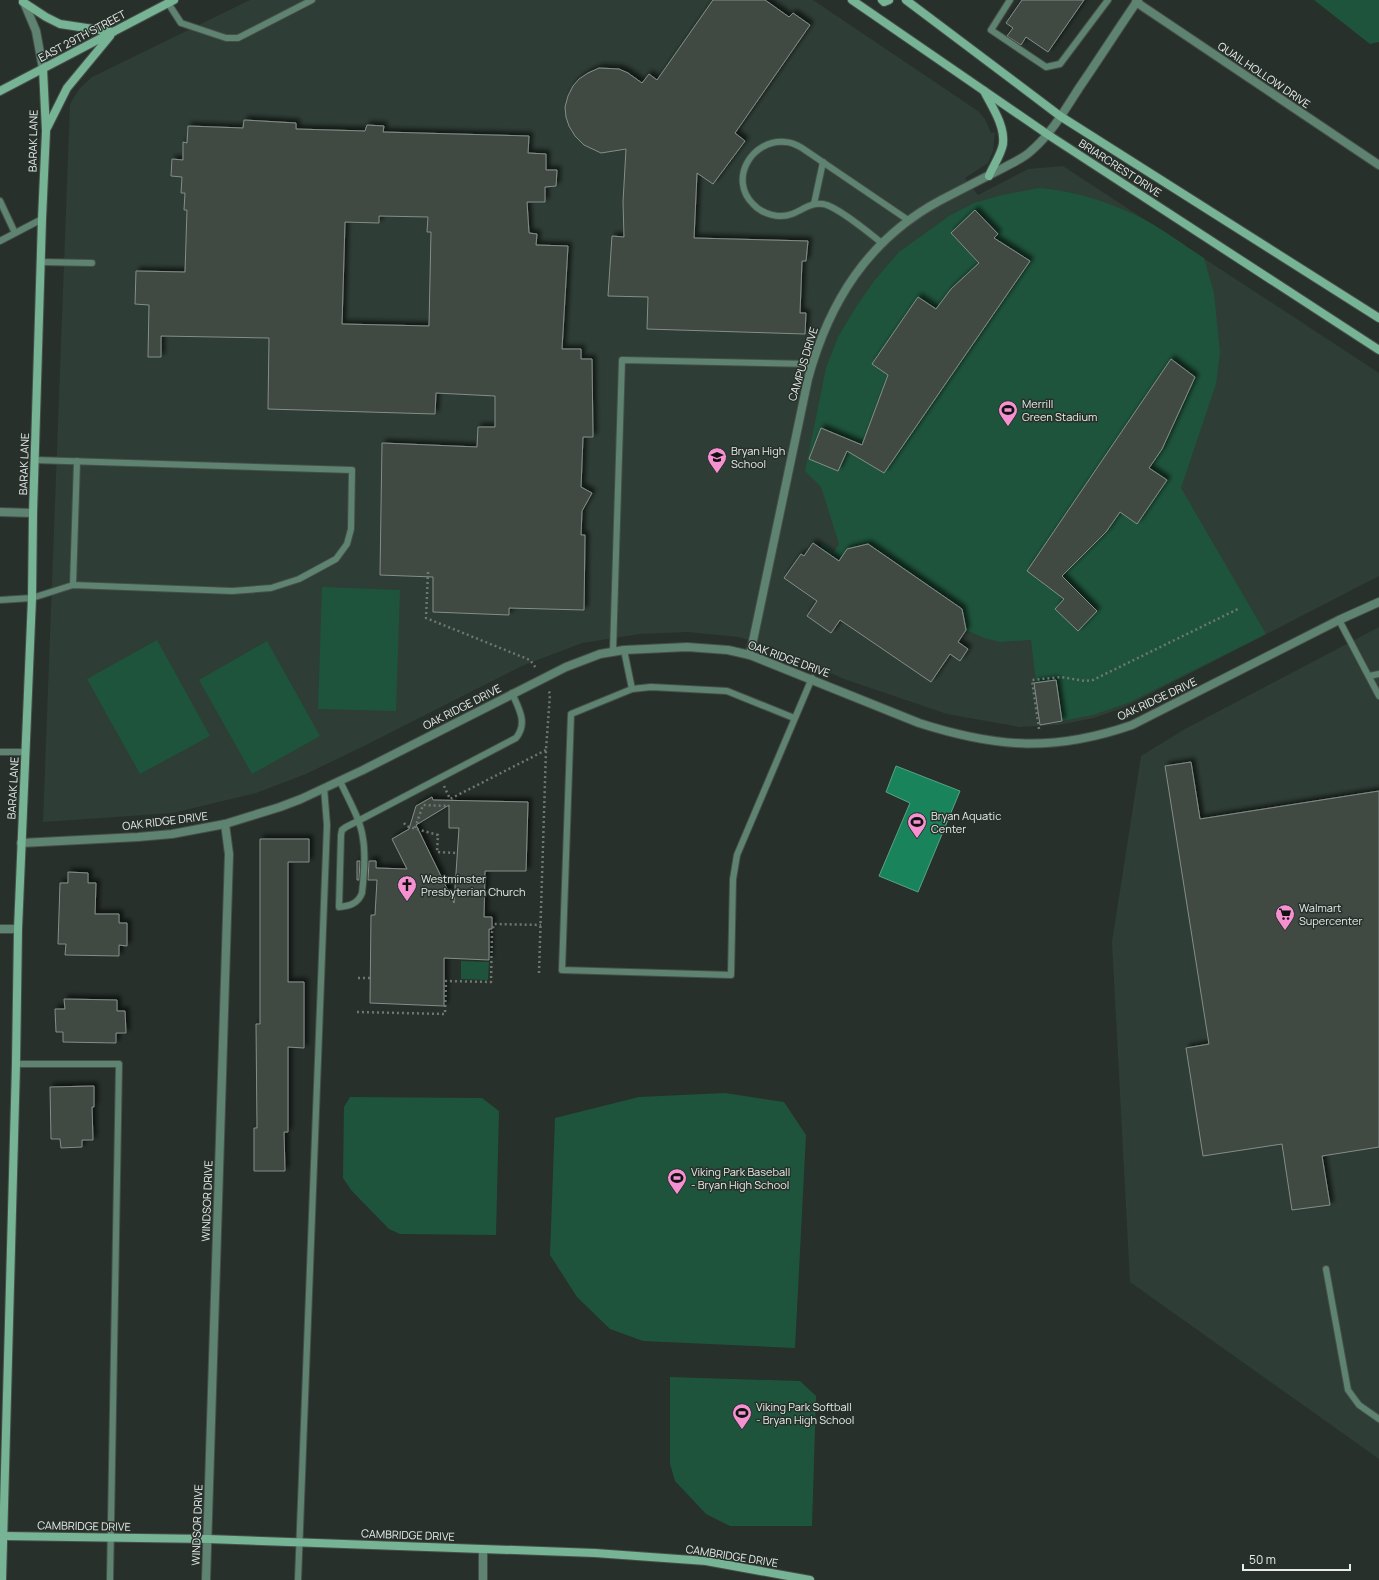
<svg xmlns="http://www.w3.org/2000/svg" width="1379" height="1580" font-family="Manrope,sans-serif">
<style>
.built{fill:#2e3d35}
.green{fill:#1e543c}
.water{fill:#19845b;stroke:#57a386}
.building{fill:#3f4843;stroke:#848e89;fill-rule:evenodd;filter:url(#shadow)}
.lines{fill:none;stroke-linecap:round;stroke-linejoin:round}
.lane-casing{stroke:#464e49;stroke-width:8}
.street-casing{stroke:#464e49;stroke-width:10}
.secondary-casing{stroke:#464e49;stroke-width:10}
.path{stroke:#6f7773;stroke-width:2.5;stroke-dasharray:2 3;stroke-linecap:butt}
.lane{stroke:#5e8370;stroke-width:6}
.street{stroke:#5e8370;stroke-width:8}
.secondary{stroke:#77b395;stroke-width:8}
.labels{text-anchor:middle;stroke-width:3;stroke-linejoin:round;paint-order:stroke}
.street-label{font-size:11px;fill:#e7ece9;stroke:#27302b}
.poi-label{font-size:11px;fill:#e7ece9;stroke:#27302b;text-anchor:start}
</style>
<defs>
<filter id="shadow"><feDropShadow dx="3.5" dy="-3.5" stdDeviation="2" flood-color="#0009"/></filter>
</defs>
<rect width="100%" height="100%" fill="#27302b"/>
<g class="built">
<path d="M250,0H813L978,111L985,119L991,133L995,132L993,151L988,163L965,178L978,195L1028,169L1063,166L1379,373V576L1123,708L1094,718L1058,725L1019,727L947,714L844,679L770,646L738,637L688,632L640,634L582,643L522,666L364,746L306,774L256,793L173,813L43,822L70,104L79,89L92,77Z"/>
<path d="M1379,627V1459L1130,1282L1112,942L1141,756L1185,729Z"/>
</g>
<g class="green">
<path d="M1314,0H1379V42L1370,44Z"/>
<path d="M1039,188C1077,191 1113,203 1147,221C1167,232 1185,246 1204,258L1214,293L1220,352L1216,384L1181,488L1266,634L1128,703L1093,715L1062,721L1056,681L1036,683L1031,640L1000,642L984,638L966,630L961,609L868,544L847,549L839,561L820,547L822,543L834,552L839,544L821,487L805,471L826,368L838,337L856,307L874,281L899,252L949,216L974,203L998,196Z"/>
<path d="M322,587L400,590L396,711L318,709Z"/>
<path d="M157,640L210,736L140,774L87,679Z"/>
<path d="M267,641L320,736L252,774L199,680Z"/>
<path d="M461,961L489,962L488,980L461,979Z"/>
<path d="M725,1093L784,1102L806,1135L795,1348L643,1341L610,1329L577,1297L550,1255L555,1118L639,1097Z"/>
<path d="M350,1097L482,1098L499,1111L496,1235L400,1234L389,1229L351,1190L343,1178L344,1107Z"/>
<path d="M670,1377L800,1381L816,1396L812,1526H730L706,1514L675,1481L670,1464Z"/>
</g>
<path class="water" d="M896,766L960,791L918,892L879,876L910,803L886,792Z"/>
<g class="building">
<path d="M713,0H765L789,17L793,13L810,25L735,133L745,141L713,184L697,173L694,238L808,241L806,261H802L800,313H806L805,334L647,329L648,297L608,296L612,236L624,237L623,202L626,149L601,153L584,145L575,136L569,126L566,117L565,107L568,96L573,86L579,79L588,73L599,68L619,69L628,73L642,83L649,74L657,80Z"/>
<path d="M1022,0H1084L1048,52L1026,37L1021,45L1007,36L1013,28L1006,23Z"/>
<path d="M244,120L296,123V129L365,131L367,125L384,126L383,132L529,136L528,153L546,154V170H557L556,186L545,187V202H527L529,233L537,234L536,245L568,246L562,349H581V359H592L593,437H583L581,487L592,493L582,511L581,535H585L584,610L509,608V615L433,612V577L380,575L382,443L477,447L478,427H495V396L436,393L435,414L268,409L269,338L161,336V357H148L149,305L135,304L136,271L185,272L187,210H184L185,193H181L182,177L171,176L172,159L183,160V142L187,143L188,126L243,128ZM379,216L428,217L427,232H431L429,326L342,324L345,222L379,223Z"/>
<path d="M975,210L998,234L994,238L1030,261L884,473L847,451L838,471L809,459L821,428L862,445L888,375L872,364L918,297L936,309L951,289L979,263L951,233Z"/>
<path d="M1171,359L1195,377L1162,449L1149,468L1167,480L1137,524L1120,512L1106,532L1062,576L1097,611L1078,631L1055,609L1064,599L1027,571Z"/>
<path d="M813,543L839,561L847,549L868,544L962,609L966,630L958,642L968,649L960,661L950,654L931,682L840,620L831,633L807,616L817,601L784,578L801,554L804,556Z"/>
<path d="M1056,680L1062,721L1040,725L1034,683Z"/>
<path d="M1191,762L1200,819L1379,791V1147L1322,1156L1330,1205L1292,1210L1282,1144L1203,1156L1186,1048L1209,1044L1165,766Z"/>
<path d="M432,797L433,800L528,802L526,871H485L484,917H492V929H489V960L444,958V1006L370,1003L371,915H375L377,880H368L369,861H376V868L407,869L392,839L409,829L416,806ZM449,805V828H459L454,903L416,825Z"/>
<path d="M260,839H309V862H288V982H304V1048L288,1047V1132H284L285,1171H254V1128H257L256,1024H260Z"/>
<path d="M357,861H360L359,880H357Z"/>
<path d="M68,872L88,873V883H96L95,914H119V923H127V946L119,945V956L65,955L66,944H58L60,883H68Z"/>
<path d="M64,999L117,1000V1011H125L126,1033H116V1043L63,1042V1032H56L55,1009H65Z"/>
<path d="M94,1086V1107H92L93,1140H82V1147L61,1148L60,1139H51L50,1087Z"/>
</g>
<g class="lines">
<defs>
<g id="lane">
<path d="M1010,0L991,30L1046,67L1060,64L1108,0"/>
<path d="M168,3L181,23L226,38H238L312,0"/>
<path d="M0,201L15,233"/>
<path d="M814,204L823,162"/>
<path d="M0,241L42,219"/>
<path d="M882,243C869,233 837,206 823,204C811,202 803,210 792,214C779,219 762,214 753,204C728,179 752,139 785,142C791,142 797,145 802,148L908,220"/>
<path d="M41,262L92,263"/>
<path d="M73,585L77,461"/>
<path d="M0,600L32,598L73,585L232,591L271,588L299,579L336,559L347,544L351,529L352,470L35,460"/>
<path d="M1339,620L1379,696"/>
<path d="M624,650L632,689"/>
<path d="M613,651L622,360L812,364"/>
<path d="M1369,676L1379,674"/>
<path d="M794,718L727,691L651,687L632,689L571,714L562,970L731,975L733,879L737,855L812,678"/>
<path d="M0,752H25"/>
<path d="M340,781C348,799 361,820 363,839C366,856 364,876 362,893C358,904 349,906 339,907L341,835L342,830L346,827L358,821L516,738C528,723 519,709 512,693"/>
<path d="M16,1064H119L110,1580"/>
<path d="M1326,1269L1348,1390L1359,1405L1379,1419"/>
<path d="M298,1580L327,825L324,788"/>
</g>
<g id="street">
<path d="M23,0L36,31L43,69"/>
<path d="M1136,2L1379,165"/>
<path d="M0,512L33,513"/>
<path d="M750,655L808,379C829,302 868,239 941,200C962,189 984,178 1005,167C1014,162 1024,158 1031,151C1051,134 1065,110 1079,88C1099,59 1118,29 1138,0"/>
<path d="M21,843L138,837L172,834L225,824L280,807L301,799L363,770L566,667L600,654L624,650L687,647L728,650L750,655L919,723C997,748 1054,752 1132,725L1339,620L1379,602"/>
<path d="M0,929H18"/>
<path d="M206,1580L229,854L225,824"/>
<path d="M483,1580V1549"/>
</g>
<g id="secondary">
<path d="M852,0L1047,134L1379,350"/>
<path d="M882,0L884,2L889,0"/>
<path d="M906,0L1060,116L1379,318"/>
<path d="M23,2L46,17L60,24L113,32"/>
<path d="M0,91L174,0"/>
<path d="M984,91C992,107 1005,125 1003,144C1001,155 993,166 989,176"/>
<path d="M47,128L67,88L110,36"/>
<path d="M3,1536L208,1539L595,1553L706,1561L810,1580"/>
<path d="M2,1580L16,1064L18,929L32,598L33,513L42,219L46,131L43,69"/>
</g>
</defs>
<use href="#lane" class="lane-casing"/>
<use href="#street" class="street-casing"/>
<use href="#secondary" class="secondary-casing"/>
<g class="path">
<path d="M428,572L426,618L530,660L536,668"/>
<path d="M1039,729L1032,680L1061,677L1085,681L1093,680L1238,609"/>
<path d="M444,786L450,799L546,750"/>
<path d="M404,823L406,826L438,835L437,852L457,853"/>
<path d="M415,828L423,805L449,806"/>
<path d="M539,973L546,750L550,694L548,689"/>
<path d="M358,978H370"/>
<path d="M357,1012L445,1014L446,981L491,982L492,932L494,924L541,925"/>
</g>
<use href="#lane" class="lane"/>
<use href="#street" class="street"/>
<use href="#secondary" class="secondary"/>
</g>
<defs>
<symbol id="stadium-pin" viewBox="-11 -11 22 30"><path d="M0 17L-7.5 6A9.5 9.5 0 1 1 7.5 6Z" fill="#f591d1" stroke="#27302b"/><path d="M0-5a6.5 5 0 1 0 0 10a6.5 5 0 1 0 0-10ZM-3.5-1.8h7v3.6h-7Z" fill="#111"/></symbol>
<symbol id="school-pin" viewBox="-11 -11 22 30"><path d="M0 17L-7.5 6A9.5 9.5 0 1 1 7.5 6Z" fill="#f591d1" stroke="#27302b"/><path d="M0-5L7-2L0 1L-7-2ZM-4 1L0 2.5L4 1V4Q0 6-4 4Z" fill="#111"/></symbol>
<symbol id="church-pin" viewBox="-11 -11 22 30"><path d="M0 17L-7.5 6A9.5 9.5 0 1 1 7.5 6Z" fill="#f591d1" stroke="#27302b"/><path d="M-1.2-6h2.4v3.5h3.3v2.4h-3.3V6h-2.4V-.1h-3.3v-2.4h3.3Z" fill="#111"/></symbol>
<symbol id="supermarket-pin" viewBox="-11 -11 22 30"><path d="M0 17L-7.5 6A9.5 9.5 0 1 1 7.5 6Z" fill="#f591d1" stroke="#27302b"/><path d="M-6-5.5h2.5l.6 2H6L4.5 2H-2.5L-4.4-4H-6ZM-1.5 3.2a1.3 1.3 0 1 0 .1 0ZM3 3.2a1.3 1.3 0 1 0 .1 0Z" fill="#111"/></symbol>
</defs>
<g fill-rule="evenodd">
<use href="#stadium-pin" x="997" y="399" width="22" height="30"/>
<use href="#school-pin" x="706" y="446" width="22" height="30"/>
<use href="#stadium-pin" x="906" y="811" width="22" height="30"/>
<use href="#church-pin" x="396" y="874" width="22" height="30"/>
<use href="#supermarket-pin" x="1274" y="903" width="22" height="30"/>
<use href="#stadium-pin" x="666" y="1167" width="22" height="30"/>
<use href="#stadium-pin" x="731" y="1402" width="22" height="30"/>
</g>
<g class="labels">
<g class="street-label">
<text transform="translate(82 36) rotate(-28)" y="4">EAST 29TH STREET</text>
<text transform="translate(1264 75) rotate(34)" y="4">QUAIL HOLLOW DRIVE</text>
<text transform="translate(33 141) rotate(-89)" y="4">BARAK LANE</text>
<text transform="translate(1120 168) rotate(33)" y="4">BRIARCREST DRIVE</text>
<text transform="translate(803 364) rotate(-73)" y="4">CAMPUS DRIVE</text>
<text transform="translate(24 464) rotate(-88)" y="4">BARAK LANE</text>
<text transform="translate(789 659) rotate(20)" y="4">OAK RIDGE DRIVE</text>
<text transform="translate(1157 699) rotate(-25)" y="4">OAK RIDGE DRIVE</text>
<text transform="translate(462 707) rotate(-27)" y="4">OAK RIDGE DRIVE</text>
<text transform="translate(13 788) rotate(-87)" y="4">BARAK LANE</text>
<text transform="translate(165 821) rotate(-7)" y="4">OAK RIDGE DRIVE</text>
<text transform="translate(207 1201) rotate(-88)" y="4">WINDSOR DRIVE</text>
<text transform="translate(197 1525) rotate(-88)" y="4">WINDSOR DRIVE</text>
<text transform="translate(84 1526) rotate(1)" y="4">CAMBRIDGE DRIVE</text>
<text transform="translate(408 1535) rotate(2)" y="4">CAMBRIDGE DRIVE</text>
<text transform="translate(732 1556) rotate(9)" y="4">CAMBRIDGE DRIVE</text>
</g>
<g class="poi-label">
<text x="1022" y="408">Merrill<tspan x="1022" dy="13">Green Stadium</tspan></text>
<text x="731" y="455">Bryan High<tspan x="731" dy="13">School</tspan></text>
<text x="931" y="820">Bryan Aquatic<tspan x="931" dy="13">Center</tspan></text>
<text x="421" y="883">Westminster<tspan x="421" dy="13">Presbyterian Church</tspan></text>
<text x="1299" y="912">Walmart<tspan x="1299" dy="13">Supercenter</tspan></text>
<text x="691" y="1176">Viking Park Baseball<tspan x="691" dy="13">- Bryan High School</tspan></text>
<text x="756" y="1411">Viking Park Softball<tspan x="756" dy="13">- Bryan High School</tspan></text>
</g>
</g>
<path d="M1243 1564v6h107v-6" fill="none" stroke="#e7ece9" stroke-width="2"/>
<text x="1249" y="1564" font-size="12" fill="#e7ece9" stroke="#27302b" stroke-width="3" paint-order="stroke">50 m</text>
</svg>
